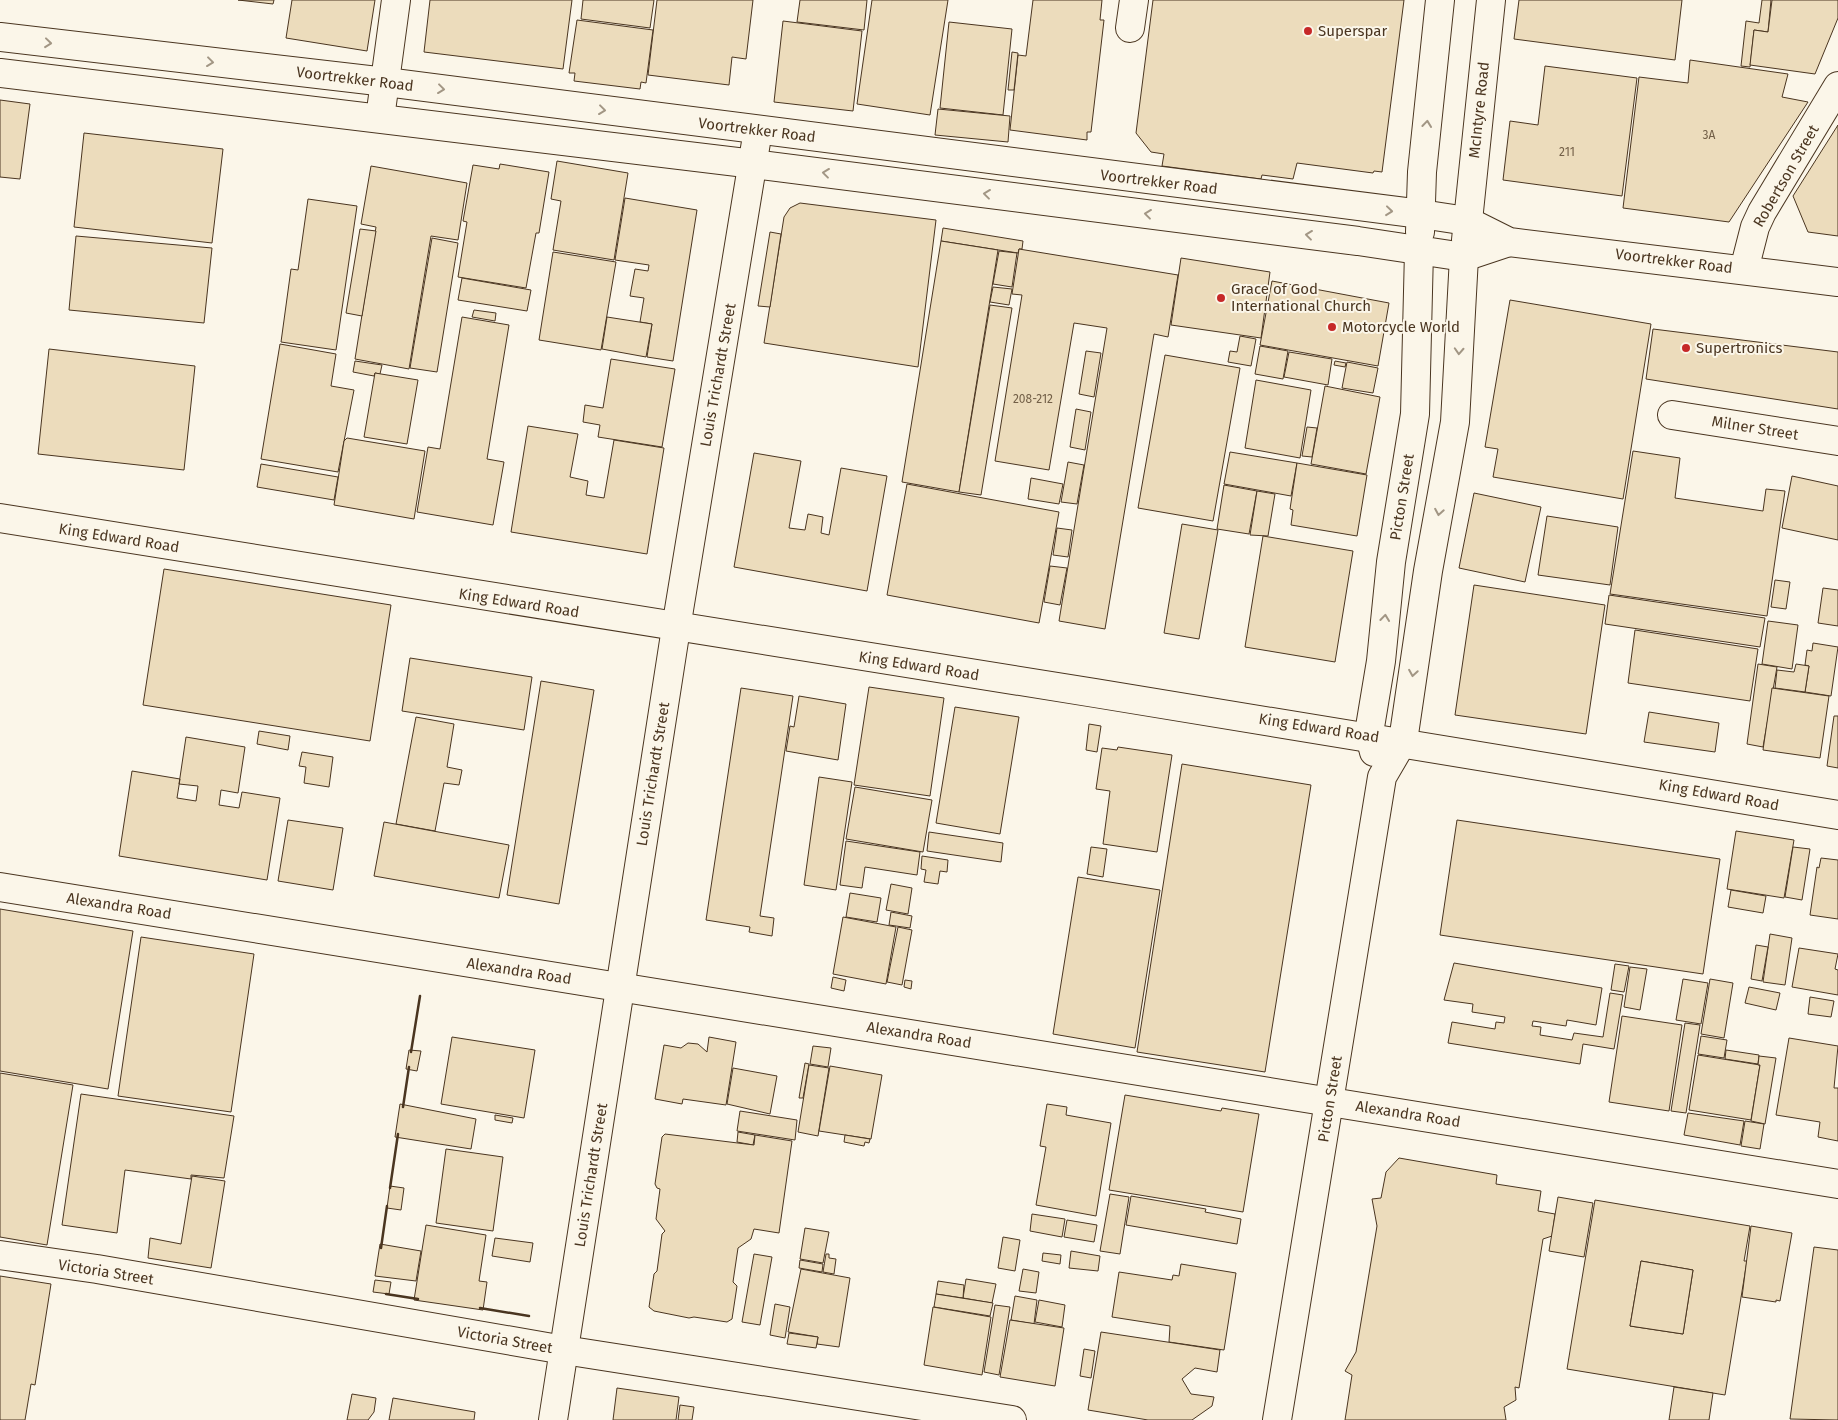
<svg xmlns="http://www.w3.org/2000/svg" width="1838" height="1420" font-family="'Fira Sans',sans-serif">
<style>
.building{fill:#ecdcbc;stroke:#4a3520;fill-rule:evenodd}
.lines{fill:none;stroke-linecap:round;stroke-linejoin:round}
.minor-casing{stroke:#4a3520;stroke-width:30}
.major-casing{stroke:#4a3520;stroke-width:30}
.minor{stroke:#fbf6e9;stroke-width:28}
.major{stroke:#fbf6e9;stroke-width:28}
.wall{stroke:#4a3520;stroke-width:2.5}
.oneway{stroke:#a29684}
.poi-dot{fill:#c62828;stroke:#fbf6e9;stroke-width:2}
.labels{text-anchor:middle;stroke-width:4;stroke-linejoin:round;paint-order:stroke}
.number-label{font-size:12px;fill:#725f47}
.poi-label{font-size:15px;fill:#4a3520;stroke:#fbf6e9;text-anchor:start}
.street-label{font-size:15px;fill:#4a3520;stroke:#fbf6e9}
</style>
<rect width="100%" height="100%" fill="#fbf6e9"/>
<g class="building">
<path d="M238,0H274L273,4Z"/>
<path d="M292,0H375L367,51L286,38Z"/>
<path d="M430,0H572L563,69L424,52Z"/>
<path d="M583,0H654L650,28L581,19Z"/>
<path d="M657,0H753L746,59L732,57L729,85L648,75Z"/>
<path d="M800,0H867L864,30L797,22Z"/>
<path d="M872,0H948L930,115L857,104Z"/>
<path d="M1033,0H1102L1100,20H1104L1091,132H1087V140L1010,130L1018,55L1026,56Z"/>
<path d="M1153,0H1404L1382,172L1374,171L1373,173L1297,163L1293,179L1262,175L1261,179L1162,166L1164,154L1151,152L1136,133Z"/>
<path d="M1519,0H1682L1675,60L1514,39Z"/>
<path d="M1762,0H1771L1768,32L1754,30L1750,67L1741,66L1746,21L1759,23Z"/>
<path d="M1772,0H1838V18L1815,74L1750,65L1754,30L1768,32Z"/>
<path d="M577,20L653,30L646,83L641,82L640,89L574,81L575,73H569Z"/>
<path d="M783,21L862,31L853,111L774,102Z"/>
<path d="M949,22L1012,29L1003,115L940,108Z"/>
<path d="M1012,52L1018,53L1014,90H1008Z"/>
<path d="M1690,60L1788,74L1782,97L1808,102L1729,222L1623,208L1639,77L1688,83Z"/>
<path d="M1545,66L1637,78L1622,196L1503,180L1510,121L1538,125Z"/>
<path d="M0,100L30,104L20,179L0,177Z"/>
<path d="M938,109L1010,116L1008,142L935,135Z"/>
<path d="M1838,125V236L1808,232L1793,196Z"/>
<path d="M84,133L223,149L212,243L74,227Z"/>
<path d="M557,161L628,173L614,260L553,250L561,201L551,199Z"/>
<path d="M500,164L549,172L539,233H536L526,288L458,277L467,222L463,221L473,165L499,169Z"/>
<path d="M371,166L467,183L458,240L431,236L409,369L355,359L376,227L361,224Z"/>
<path d="M625,198L697,210L673,361L647,357L652,324L640,322L644,298L630,296L635,269L648,271L649,265L615,260Z"/>
<path d="M308,199L357,206L336,350L281,342L291,269L298,270Z"/>
<path d="M800,203L936,220L918,367L764,343L784,217L790,208Z"/>
<path d="M943,228L1023,241L1022,249H1019L1018,253L941,241Z"/>
<path d="M360,229L376,231L362,316L346,313Z"/>
<path d="M770,232L781,234L770,307L758,306Z"/>
<path d="M76,236L212,248L204,323L69,310Z"/>
<path d="M432,238L458,243L437,372L410,368Z"/>
<path d="M941,241L998,250L959,492L902,482Z"/>
<path d="M1019,249L1178,275L1168,337L1154,334L1105,629L1059,621L1107,328L1074,323L1049,470L995,461L1022,295L1012,294Z"/>
<path d="M999,251L1017,253L1012,287L993,284Z"/>
<path d="M553,252L616,262L601,350L539,340Z"/>
<path d="M1181,258L1270,272L1261,338L1171,325Z"/>
<path d="M462,278L531,290L527,311L458,300Z"/>
<path d="M1272,281L1389,303L1378,366L1260,345Z"/>
<path d="M993,287L1012,289L1009,305L990,302Z"/>
<path d="M1510,300L1651,324L1623,499L1493,477L1498,449L1485,447Z"/>
<path d="M990,305L1012,308L981,495L959,492Z"/>
<path d="M474,310L496,313L495,321L472,317Z"/>
<path d="M462,317L509,325L487,459L504,462L493,525L417,512L428,447L440,449Z"/>
<path d="M607,317L652,324L646,357L602,349Z"/>
<path d="M1653,329L1838,352V409L1646,379Z"/>
<path d="M1240,336L1256,339L1251,366L1228,362L1230,351L1237,352Z"/>
<path d="M280,344L336,354L331,386L354,390L338,472L261,459Z"/>
<path d="M1260,346L1288,351L1283,379L1255,374Z"/>
<path d="M49,349L195,366L184,470L38,454Z"/>
<path d="M1086,351L1101,353L1094,397L1079,394Z"/>
<path d="M1289,352L1332,359L1328,385L1284,377Z"/>
<path d="M1165,355L1240,368L1213,521L1138,508Z"/>
<path d="M611,359L675,369L662,447L598,437L600,425L583,422L585,405L603,408Z"/>
<path d="M355,361L382,365L380,374L375,373L374,376L353,372Z"/>
<path d="M1335,361L1346,363L1345,367L1334,365Z"/>
<path d="M1347,362L1378,368L1373,393L1342,388Z"/>
<path d="M375,373L418,380L407,444L364,437Z"/>
<path d="M1256,380L1311,390L1300,458L1245,448Z"/>
<path d="M1325,386L1380,397L1366,474L1311,464Z"/>
<path d="M1076,409L1091,412L1085,450L1070,447Z"/>
<path d="M528,426L578,434L570,477L588,481L586,495L604,498L614,440L664,448L647,554L511,532Z"/>
<path d="M1307,427L1317,428L1312,457L1302,456Z"/>
<path d="M347,438L425,451L414,519L334,505L344,441Z"/>
<path d="M1633,451L1680,458L1675,498L1763,511L1766,489L1785,491L1767,616L1610,594Z"/>
<path d="M1230,452L1297,463L1291,496L1224,484Z"/>
<path d="M754,453L801,461L789,528L805,530L808,514L823,517L821,533L829,535L841,468L887,476L867,591L734,567Z"/>
<path d="M1068,462L1084,465L1077,504L1061,502Z"/>
<path d="M1297,463L1367,475L1357,536L1291,525L1293,510L1290,509Z"/>
<path d="M261,464L338,477L334,500L257,487Z"/>
<path d="M1792,476L1838,486V540L1782,528Z"/>
<path d="M1031,478L1063,484L1059,504L1028,499Z"/>
<path d="M907,484L1059,512L1039,623L887,595Z"/>
<path d="M1224,485L1257,491L1249,534L1217,529Z"/>
<path d="M1257,491L1275,494L1268,536L1250,535Z"/>
<path d="M1474,493L1541,507L1525,582L1459,568Z"/>
<path d="M1547,516L1618,527L1610,585L1538,575Z"/>
<path d="M1182,524L1218,530L1199,639L1164,633Z"/>
<path d="M1057,528L1072,530L1068,557L1053,555Z"/>
<path d="M1263,536L1353,551L1335,662L1245,647Z"/>
<path d="M1050,566L1067,568L1060,605L1044,602Z"/>
<path d="M164,569L391,605L370,741L143,705Z"/>
<path d="M1775,580L1790,582L1786,609L1771,607Z"/>
<path d="M1474,585L1605,605L1586,734L1455,715Z"/>
<path d="M1823,588L1838,590V626L1818,623Z"/>
<path d="M1609,595L1765,618L1760,647L1605,624Z"/>
<path d="M1768,621L1798,625L1792,669L1762,664Z"/>
<path d="M1635,630L1758,649L1750,701L1628,683Z"/>
<path d="M1813,643L1838,647L1831,696L1805,692L1809,666L1805,665L1807,650L1812,651Z"/>
<path d="M410,658L532,677L524,730L402,711Z"/>
<path d="M1758,664L1777,667L1763,747L1747,744Z"/>
<path d="M1796,664L1809,666L1805,692L1775,688L1777,670L1794,672Z"/>
<path d="M541,681L594,690L559,904L507,895Z"/>
<path d="M869,687L944,698L930,796L854,785Z"/>
<path d="M741,688L793,696L760,916L774,918L772,936L749,932L750,927L706,920Z"/>
<path d="M1772,688L1829,696L1820,758L1763,750Z"/>
<path d="M799,696L846,704L838,760L786,751L790,726L794,727Z"/>
<path d="M955,707L1019,717L1000,834L936,823Z"/>
<path d="M1649,712L1719,723L1715,752L1644,742Z"/>
<path d="M1834,716H1838V768L1827,766Z"/>
<path d="M416,717L454,724L447,767L462,770L459,785L444,783L435,831L396,824Z"/>
<path d="M1089,724L1101,726L1097,752L1086,750Z"/>
<path d="M259,731L290,736L288,750L257,744Z"/>
<path d="M186,737L245,747L238,793L221,790L219,805L239,808L242,792L280,798L267,880L119,856L132,771L180,779L177,798L196,801L198,786L179,784Z"/>
<path d="M1118,747L1172,755L1157,852L1103,844L1110,791L1096,789L1102,748L1117,750Z"/>
<path d="M302,752L333,757L329,787L304,783L306,767L299,766Z"/>
<path d="M1182,764L1311,785L1265,1072L1137,1052Z"/>
<path d="M819,777L852,782L836,890L804,885Z"/>
<path d="M855,787L932,800L923,852L846,839Z"/>
<path d="M288,820L343,828L333,890L278,881Z"/>
<path d="M1457,820L1720,859L1703,974L1440,935Z"/>
<path d="M384,822L509,845L499,898L374,876Z"/>
<path d="M1736,831L1794,840L1784,898L1727,889Z"/>
<path d="M929,832L1003,843L1001,862L927,851Z"/>
<path d="M846,841L920,852L917,875L865,867L862,888L840,885Z"/>
<path d="M1091,847L1107,849L1103,877L1087,874Z"/>
<path d="M1793,847L1810,849L1802,900L1785,897Z"/>
<path d="M922,856L948,860L947,872L940,871L938,884L924,882L926,870L921,869Z"/>
<path d="M1821,858L1838,860V919L1810,915L1817,867L1819,868Z"/>
<path d="M1078,877L1160,890L1135,1048L1053,1034Z"/>
<path d="M891,884L912,888L908,914L886,910Z"/>
<path d="M1731,890L1766,896L1763,913L1728,907Z"/>
<path d="M850,893L881,898L877,922L846,917Z"/>
<path d="M0,909L133,931L108,1089L0,1071Z"/>
<path d="M891,912L912,916L910,928L889,925Z"/>
<path d="M843,917L896,927L886,984L833,974Z"/>
<path d="M898,927L912,930L902,985L887,982Z"/>
<path d="M1770,934L1792,938L1785,985L1763,982Z"/>
<path d="M141,937L254,954L231,1112L118,1096Z"/>
<path d="M1756,945L1768,947L1762,981L1751,979Z"/>
<path d="M1799,948L1838,954L1835,969L1838,970V995L1792,987Z"/>
<path d="M1454,963L1602,988L1596,1025L1567,1020L1566,1026L1533,1021L1532,1026L1541,1027L1540,1035L1572,1040L1574,1033L1603,1037L1610,993L1623,995L1614,1049L1583,1044L1580,1064L1448,1043L1452,1022L1495,1029L1496,1022L1504,1023L1505,1017L1472,1012L1473,1004L1444,1000Z"/>
<path d="M1615,964L1629,966L1624,992L1611,990Z"/>
<path d="M1630,967L1647,969L1640,1010L1624,1007Z"/>
<path d="M833,977L846,980L844,991L831,988Z"/>
<path d="M1683,979L1708,983L1701,1024L1676,1020Z"/>
<path d="M1710,979L1733,983L1724,1038L1701,1034Z"/>
<path d="M905,980L912,981L911,989L904,987Z"/>
<path d="M1749,987L1780,993L1776,1010L1745,1003Z"/>
<path d="M1810,997L1834,1001L1831,1017L1808,1014Z"/>
<path d="M1622,1016L1682,1025L1669,1111L1609,1102Z"/>
<path d="M1685,1023L1700,1025L1686,1113L1671,1111Z"/>
<path d="M1701,1036L1727,1040L1724,1058L1698,1054Z"/>
<path d="M452,1037L535,1050L524,1118L441,1104Z"/>
<path d="M709,1037L736,1042L726,1105L683,1099L682,1104L655,1099L664,1045L681,1048L688,1043L698,1044L707,1052Z"/>
<path d="M1789,1038L1838,1046L1834,1088H1838V1141L1818,1137L1820,1122L1776,1115Z"/>
<path d="M813,1046L831,1048L828,1067L810,1064Z"/>
<path d="M409,1050L421,1051L417,1071L406,1069Z"/>
<path d="M1726,1050L1759,1055L1758,1064L1725,1059Z"/>
<path d="M1698,1055L1760,1065L1751,1120L1689,1110Z"/>
<path d="M1759,1056L1776,1058L1765,1124L1751,1121L1760,1065H1758Z"/>
<path d="M805,1063L809,1064L803,1098H799Z"/>
<path d="M809,1065L829,1068L818,1136L798,1132Z"/>
<path d="M830,1066L882,1075L871,1139L819,1131Z"/>
<path d="M733,1068L777,1076L770,1114L727,1104Z"/>
<path d="M0,1073L73,1085L47,1245L0,1237Z"/>
<path d="M81,1094L234,1116L224,1178L191,1175V1179L125,1170L117,1233L62,1225Z"/>
<path d="M1125,1095L1221,1111L1222,1108L1259,1114L1243,1212L1109,1190Z"/>
<path d="M400,1104L476,1119L471,1149L395,1137Z"/>
<path d="M1047,1104L1067,1107L1066,1115L1111,1123L1096,1216L1036,1205L1046,1147L1040,1146Z"/>
<path d="M740,1111L797,1120L795,1140L737,1131Z"/>
<path d="M1688,1113L1744,1121L1740,1145L1684,1135Z"/>
<path d="M495,1115L513,1118L512,1123L495,1120Z"/>
<path d="M1745,1121L1764,1124L1760,1149L1741,1146Z"/>
<path d="M738,1132L755,1135L753,1145L737,1142Z"/>
<path d="M665,1134L754,1145L755,1135L792,1141L779,1233L754,1229L751,1239L738,1248L733,1282L737,1286L732,1319L727,1322L694,1317L689,1318L654,1311L649,1307L654,1274L657,1271L662,1234L665,1231L656,1219L660,1189L657,1188L655,1184L662,1137Z"/>
<path d="M845,1135L870,1139L869,1143L865,1142L864,1146L844,1142Z"/>
<path d="M446,1149L503,1157L493,1231L436,1223Z"/>
<path d="M1399,1158L1497,1175L1496,1184L1541,1191L1538,1211L1555,1214L1552,1236L1543,1239L1519,1388L1515,1387L1516,1400L1504,1407L1506,1420H1345L1352,1375L1345,1371L1356,1352L1377,1226L1372,1199L1381,1198L1386,1172Z"/>
<path d="M192,1176L225,1181L211,1268L148,1258L150,1238L181,1244Z"/>
<path d="M390,1186L404,1188L401,1210L387,1208Z"/>
<path d="M1110,1194L1129,1197L1120,1254L1100,1251Z"/>
<path d="M1131,1196L1206,1209L1205,1212L1241,1219L1237,1244L1126,1225Z"/>
<path d="M1558,1197L1593,1203L1584,1257L1549,1251Z"/>
<path d="M1595,1200L1750,1226L1744,1261H1747L1725,1395L1567,1369ZM1641,1261L1693,1270L1683,1334L1630,1326Z"/>
<path d="M1032,1214L1065,1219L1062,1237L1030,1231Z"/>
<path d="M1067,1220L1097,1225L1094,1242L1064,1237Z"/>
<path d="M426,1225L486,1235L479,1281L487,1282L483,1310L414,1300Z"/>
<path d="M1751,1226L1792,1233L1780,1301L1776,1300V1302L1742,1297Z"/>
<path d="M805,1228L829,1232L823,1263L800,1259Z"/>
<path d="M1003,1237L1020,1240L1015,1271L998,1268Z"/>
<path d="M495,1238L533,1243L530,1262L492,1256Z"/>
<path d="M380,1244L421,1251L416,1281L375,1276Z"/>
<path d="M1814,1247L1838,1250V1420L1790,1419Z"/>
<path d="M1071,1251L1100,1256L1098,1271L1069,1268Z"/>
<path d="M1043,1253L1061,1255L1060,1264L1042,1261Z"/>
<path d="M754,1254L772,1257L760,1325L742,1322Z"/>
<path d="M826,1254H829V1258L836,1259L834,1274L823,1272Z"/>
<path d="M800,1260L823,1264L822,1272L799,1268Z"/>
<path d="M1641,1261L1693,1270L1683,1334L1630,1326Z"/>
<path d="M1181,1264L1236,1273L1224,1350L1169,1342L1170,1326L1112,1317L1119,1272L1172,1280L1173,1275L1179,1276Z"/>
<path d="M801,1269L850,1278L839,1347L817,1344L818,1337L788,1332Z"/>
<path d="M1023,1269L1039,1272L1036,1293L1019,1291Z"/>
<path d="M0,1276L51,1284L35,1385L31,1384L25,1420H0Z"/>
<path d="M966,1279L996,1284L992,1303L963,1298Z"/>
<path d="M375,1280L391,1282L389,1294L373,1292Z"/>
<path d="M938,1281L964,1285L963,1298L936,1294Z"/>
<path d="M936,1294L993,1303L990,1316L934,1307Z"/>
<path d="M1015,1296L1037,1300L1034,1324L1011,1320Z"/>
<path d="M1039,1300L1065,1305L1062,1327L1035,1322Z"/>
<path d="M775,1304L790,1307L785,1338L770,1335Z"/>
<path d="M995,1305L1010,1307L999,1375L984,1372Z"/>
<path d="M933,1307L991,1317L982,1375L924,1365Z"/>
<path d="M1010,1320L1064,1328L1055,1386L1000,1377Z"/>
<path d="M1101,1332L1220,1350L1217,1372L1195,1368L1182,1379L1191,1394L1214,1397L1212,1406L1192,1420H1148L1088,1410Z"/>
<path d="M789,1333L818,1337L816,1348L787,1344Z"/>
<path d="M1084,1349L1095,1351L1091,1378L1080,1376Z"/>
<path d="M1674,1387L1713,1393L1709,1420H1669Z"/>
<path d="M617,1388L679,1397L676,1420H613Z"/>
<path d="M352,1394L376,1398L374,1412L368,1420H347Z"/>
<path d="M393,1398L475,1412L474,1420H389Z"/>
<path d="M680,1405L694,1407L692,1420H678Z"/>
</g>
<g class="lines">
<defs>
<g id="minor">
<path d="M1130,28L1134,0"/>
<path d="M380,118L396,0"/>
<path d="M1744,270L1755,227L1762,212L1838,86"/>
<path d="M1672,415L1838,441"/>
<path d="M0,518C613,618 1226,711 1838,815"/>
<path d="M1374,752L1369,733L1381,661L1391,562L1415,414L1419,251"/>
<path d="M0,887L1838,1184"/>
<path d="M0,1255L97,1269L564,1350L1012,1420"/>
<path d="M553,1420L676,628L758,130"/>
<path d="M1277,1420L1382,777L1403,741L1428,571L1455,422L1464,257"/>
</g>
<g id="major">
<path d="M0,37L386,82L1421,214L1467,221L1509,242L1838,282"/>
<path d="M0,73L754,164L1358,241L1464,257L1509,242"/>
<path d="M1420,232L1422,172L1440,0"/>
<path d="M1466,240L1491,0"/>
</g>
</defs>
<use href="#minor" class="minor-casing"/>
<use href="#major" class="major-casing"/>
<use href="#minor" class="minor"/>
<use href="#major" class="major"/>
<g class="wall">
<path d="M411,1052L420,996"/>
<path d="M403,1107L409,1067"/>
<path d="M390,1188L398,1134"/>
<path d="M381,1248L387,1206"/>
<path d="M386,1294L418,1299"/>
<path d="M480,1308L529,1316"/>
</g>
</g>
<defs><path id="oneway-chevron" d="M-2-3.5L2.5 0L-2 3.5" fill="none" stroke-width="1.6" stroke-linecap="round" stroke-linejoin="round" transform="scale(1.25)"/></defs>
<g class="oneway">
<use href="#oneway-chevron" transform="translate(48 43) rotate(6)"/>
<use href="#oneway-chevron" transform="translate(210 62) rotate(7)"/>
<use href="#oneway-chevron" transform="translate(441 89) rotate(7)"/>
<use href="#oneway-chevron" transform="translate(602 110) rotate(7)"/>
<use href="#oneway-chevron" transform="translate(1427 124) rotate(-84)"/>
<use href="#oneway-chevron" transform="translate(826 173) rotate(-173)"/>
<use href="#oneway-chevron" transform="translate(987 194) rotate(-173)"/>
<use href="#oneway-chevron" transform="translate(1389 211) rotate(6)"/>
<use href="#oneway-chevron" transform="translate(1148 214) rotate(-173)"/>
<use href="#oneway-chevron" transform="translate(1309 235) rotate(-173)"/>
<use href="#oneway-chevron" transform="translate(1459 351) rotate(93)"/>
<use href="#oneway-chevron" transform="translate(1439 512) rotate(100)"/>
<use href="#oneway-chevron" transform="translate(1385 618) rotate(-84)"/>
<use href="#oneway-chevron" transform="translate(1413 673) rotate(99)"/>
</g>
<g class="poi-dot">
<circle cx="1308" cy="31" r="5"/>
<circle cx="1221" cy="298" r="5"/>
<circle cx="1332" cy="327" r="5"/>
<circle cx="1686" cy="348" r="5"/>
</g>
<g class="labels">
<g class="number-label">
<text x="1709" y="139">3A</text>
<text x="1567" y="156">211</text>
<text x="1033" y="403">208-212</text>
</g>
<g class="poi-label">
<text x="1318" y="36">Superspar</text>
<text x="1231" y="294">Grace of God<tspan x="1231" dy="17">International Church</tspan></text>
<text x="1342" y="332">Motorcycle World</text>
<text x="1696" y="353">Supertronics</text>
</g>
<g class="street-label">
<text transform="translate(355 79) rotate(7)" y="5">Voortrekker Road</text>
<text transform="translate(1479 110) rotate(-84)" y="5">McIntyre Road</text>
<text transform="translate(757 130) rotate(7)" y="5">Voortrekker Road</text>
<text transform="translate(1786 176) rotate(-60)" y="5">Robertson Street</text>
<text transform="translate(1159 182) rotate(7)" y="5">Voortrekker Road</text>
<text transform="translate(1674 261) rotate(7)" y="5">Voortrekker Road</text>
<text transform="translate(718 375) rotate(-80)" y="5">Louis Trichardt Street</text>
<text transform="translate(1755 428) rotate(9)" y="5">Milner Street</text>
<text transform="translate(1402 497) rotate(-81)" y="5">Picton Street</text>
<text transform="translate(119 538) rotate(9)" y="5">King Edward Road</text>
<text transform="translate(519 603) rotate(9)" y="5">King Edward Road</text>
<text transform="translate(919 666) rotate(9)" y="5">King Edward Road</text>
<text transform="translate(1319 728) rotate(9)" y="5">King Edward Road</text>
<text transform="translate(653 774) rotate(-81)" y="5">Louis Trichardt Street</text>
<text transform="translate(1719 795) rotate(10)" y="5">King Edward Road</text>
<text transform="translate(119 906) rotate(9)" y="5">Alexandra Road</text>
<text transform="translate(519 971) rotate(9)" y="5">Alexandra Road</text>
<text transform="translate(919 1035) rotate(9)" y="5">Alexandra Road</text>
<text transform="translate(1330 1099) rotate(-81)" y="5">Picton Street</text>
<text transform="translate(1408 1114) rotate(9)" y="5">Alexandra Road</text>
<text transform="translate(591 1175) rotate(-81)" y="5">Louis Trichardt Street</text>
<text transform="translate(106 1272) rotate(9)" y="5">Victoria Street</text>
<text transform="translate(505 1340) rotate(10)" y="5">Victoria Street</text>
</g>
</g>
</svg>
